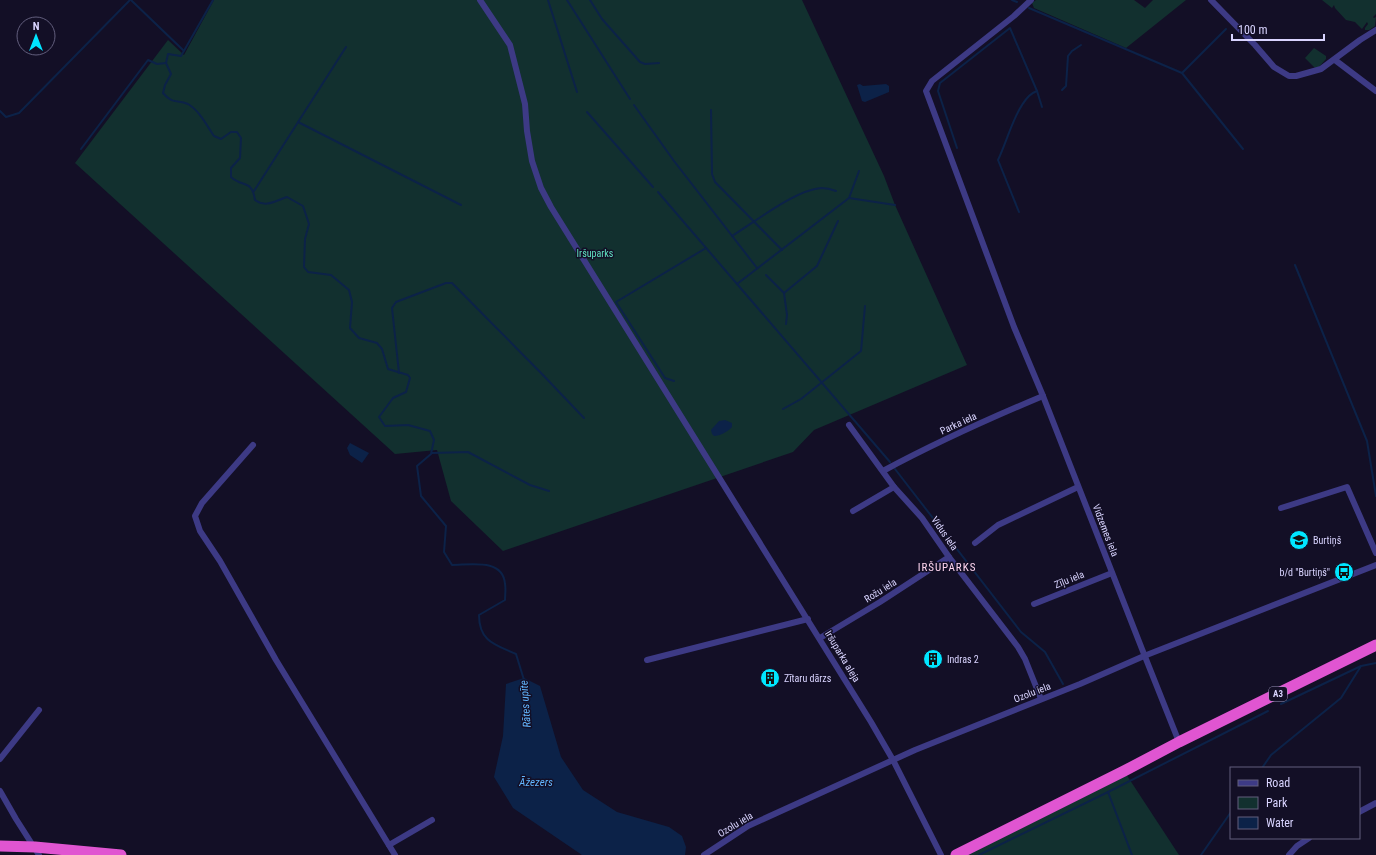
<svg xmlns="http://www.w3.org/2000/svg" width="1376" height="855" font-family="'Roboto Condensed',sans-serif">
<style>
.green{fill:#12302f}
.water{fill:#0c2248}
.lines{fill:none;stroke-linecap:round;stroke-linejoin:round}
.stream{stroke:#0c2248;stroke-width:2}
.minor{stroke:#3d3a85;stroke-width:6}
.trunk{stroke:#e055d1;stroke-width:11}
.labels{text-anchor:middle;stroke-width:3;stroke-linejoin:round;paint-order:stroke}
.shield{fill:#130f26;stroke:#9e99be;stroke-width:1}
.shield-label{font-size:9px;font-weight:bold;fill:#d9d4ff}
.park-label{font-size:10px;fill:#5fe0c0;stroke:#130f26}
.street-label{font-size:10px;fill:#d9d4ff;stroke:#130f26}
.poi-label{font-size:10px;fill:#d9d4ff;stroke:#130f26;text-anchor:start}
.neighbourhood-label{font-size:11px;letter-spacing:1px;fill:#ffd6f0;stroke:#130f26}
.water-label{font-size:11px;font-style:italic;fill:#62b6ff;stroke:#130f26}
</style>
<rect width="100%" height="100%" fill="#130f26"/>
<g class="green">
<path d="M214,0H802L884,176L895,205L967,365L814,430L793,452L503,551L451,501L437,450L395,454L75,163L168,40L184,55Z"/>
<path d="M1036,0H1134L1145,8L1153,0H1186L1126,48L1034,8L1032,3Z"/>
<path d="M1322,0H1376V14L1373,17L1374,18L1376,17L1375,26L1369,30H1365V28L1368,24L1367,22L1362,29L1355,22L1346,20L1335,8L1334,5L1332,8Z"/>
<path d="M1314,48L1326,56V59L1319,67L1315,68L1305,58Z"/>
<path d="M1124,771L1179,855H956Z"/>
</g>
<g class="water">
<path d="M860,84L863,86L886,84L889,86V92L865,102L862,101L857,85Z"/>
<path d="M725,420L732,423V427C729,431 720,436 714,436L712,434L711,430L719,421Z"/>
<path d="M350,443L369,453L362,463L350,455L347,448Z"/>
<path d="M524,678L540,686L561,757L583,790L617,812L669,827L682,836L686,847L685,855H582L513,808L494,777L503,736L506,684Z"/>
</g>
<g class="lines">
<g class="stream">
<path d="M131,0L183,50"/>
<path d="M213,0L181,56L168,54L166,63L171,74L165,85L163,93C173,105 177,99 188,104C200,111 207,126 214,136L221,139L231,132H237L241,138L240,158L231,168V177C243,188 252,179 255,200C266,208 275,201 287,197L303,206L309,224L305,239L304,267L308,272L331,275L349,290L352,302L350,328L359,338L377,343L382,349L388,369L408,375L410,378L406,392L393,398L379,417L385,426L408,425L430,431L434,440L431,454L417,466L421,496L446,526L444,552L452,565C470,565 503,558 505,584C506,589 505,595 505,600L479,615C479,642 496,645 516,654L524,680"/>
<path d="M548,0L577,92"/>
<path d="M567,0L630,99"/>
<path d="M590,0L602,19L640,62L645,64L659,63"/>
<path d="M1012,0L1017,2"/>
<path d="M1029,8L1182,73L1243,149"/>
<path d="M1182,73L1226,29"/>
<path d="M1062,90L1066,86L1068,56L1072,51L1081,45"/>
<path d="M634,105L674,161L757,268"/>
<path d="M711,110L712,174L715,182L782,250"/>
<path d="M0,111L6,117L19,113L130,0"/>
<path d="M587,112L653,187"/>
<path d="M298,122L461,205"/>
<path d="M957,148L938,91L940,83L1010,28L1037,91L1042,107"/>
<path d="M81,149L148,60L157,64L166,63"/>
<path d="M254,191L346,47"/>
<path d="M658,192L890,462"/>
<path d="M849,198L859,171"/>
<path d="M1019,212L998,160C1007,141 1015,110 1029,96C1031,94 1034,92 1037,91"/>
<path d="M732,236C755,222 795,190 821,188C827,188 831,189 836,191"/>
<path d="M1295,265L1367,441L1376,496"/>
<path d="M766,275L784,293L787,315L786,324"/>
<path d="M737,284L849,198L895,205"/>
<path d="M784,293L817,266L838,221"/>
<path d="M399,373L392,308L396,302L446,283H452L542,374L584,418"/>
<path d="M674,381L665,378L616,302L706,248"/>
<path d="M783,409L801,399L861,351L865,306"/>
<path d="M432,453L468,452L530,485L549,491"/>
<path d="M895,469L1021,632L1045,652L1063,684"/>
<path d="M1281,704L1361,666L1376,663"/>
<path d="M1262,768L1271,755L1341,698L1361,666"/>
<path d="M1108,792L1132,855"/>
<path d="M979,855L1108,792L1268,711"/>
<path d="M1201,855L1231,812"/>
</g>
<g class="minor">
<path d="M480,0L510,45L525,104L527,131L532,161L541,188L551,207L871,722L893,760L941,855"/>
<path d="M1031,0L1014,16L932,81L926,91L1014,327L1043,396L1142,649L1179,742"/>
<path d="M1211,0L1255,45L1274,67L1289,76H1296L1321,69L1360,40L1376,30"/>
<path d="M1335,60L1376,91"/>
<path d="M849,425L894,487L922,518L949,557L1018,647L1025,659L1041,699"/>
<path d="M253,445L202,503L195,516L200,531L220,561L276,660L395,855"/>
<path d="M883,471C935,443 988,419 1043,396"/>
<path d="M1281,508L1347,487L1376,553"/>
<path d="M853,511L894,487"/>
<path d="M975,543L998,525L1078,487"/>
<path d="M1034,604L1112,573"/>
<path d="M820,638L880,602L949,557"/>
<path d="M647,660L808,619"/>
<path d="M0,759L39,710"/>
<path d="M0,791L16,819L39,855"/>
<path d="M1359,812L1376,803"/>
<path d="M389,845L432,820"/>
<path d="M704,855L748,826L915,750L1080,684L1144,656L1376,565"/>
<path d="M1289,855L1297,846L1309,838"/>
</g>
<g class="trunk">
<path d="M0,846L35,847L121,855"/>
<path d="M956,855L1124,771L1179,742L1376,645"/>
</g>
</g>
<defs>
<symbol id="school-disc" viewBox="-11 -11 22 22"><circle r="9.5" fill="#00e5ff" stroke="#130f26"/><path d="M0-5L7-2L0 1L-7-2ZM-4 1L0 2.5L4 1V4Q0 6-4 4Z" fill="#111"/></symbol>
<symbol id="bus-disc" viewBox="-11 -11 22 22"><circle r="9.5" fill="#00e5ff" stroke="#130f26"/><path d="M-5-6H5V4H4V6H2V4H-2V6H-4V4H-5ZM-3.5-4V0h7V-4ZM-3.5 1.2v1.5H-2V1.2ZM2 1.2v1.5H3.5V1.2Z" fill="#111"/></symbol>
<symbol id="building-disc" viewBox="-11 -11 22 22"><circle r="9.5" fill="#00e5ff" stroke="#130f26"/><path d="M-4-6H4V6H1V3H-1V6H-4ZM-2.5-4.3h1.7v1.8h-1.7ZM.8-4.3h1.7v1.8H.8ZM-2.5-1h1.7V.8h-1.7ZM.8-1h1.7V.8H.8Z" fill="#111"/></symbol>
</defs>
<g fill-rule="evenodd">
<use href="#school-disc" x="1288" y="529" width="22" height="22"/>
<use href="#bus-disc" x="1333" y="561" width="22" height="22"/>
<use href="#building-disc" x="922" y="648" width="22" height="22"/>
<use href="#building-disc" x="759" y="667" width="22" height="22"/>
</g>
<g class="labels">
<rect class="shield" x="1269" y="687" width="18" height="14" rx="3"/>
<g class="shield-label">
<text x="1278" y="697">A3</text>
</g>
<g class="park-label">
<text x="595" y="257">Iršuparks</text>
</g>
<g class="street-label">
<text transform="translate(958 423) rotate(-25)" y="4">Parka iela</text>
<text transform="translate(1106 530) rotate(69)" y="4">Vidzemes iela</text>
<text transform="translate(945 533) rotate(55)" y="4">Vidus iela</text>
<text transform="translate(1069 579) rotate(-22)" y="4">Zīļu iela</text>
<text transform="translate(880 590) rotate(-32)" y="4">Rožu iela</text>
<text transform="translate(843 656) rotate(59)" y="4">Iršuparka aleja</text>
<text transform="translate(1032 692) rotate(-21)" y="4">Ozolu iela</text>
<text transform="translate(735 824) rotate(-31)" y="4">Ozolu iela</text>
</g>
<g class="poi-label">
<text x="1313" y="544">Burtiņš</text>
<text x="1330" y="576" text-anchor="end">b/d "Burtiņš"</text>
<text x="947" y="663">Indras 2</text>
<text x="784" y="682">Zītaru dārzs</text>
</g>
<g class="neighbourhood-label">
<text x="947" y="571">IRŠUPARKS</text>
</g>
<g class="water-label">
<text transform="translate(525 704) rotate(-94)" y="4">Rātes upīte</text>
<text x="536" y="786">Āžezers</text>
</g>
</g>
<rect x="1230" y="767" width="130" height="72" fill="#130f26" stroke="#625e7d"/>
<rect x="1238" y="780" width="20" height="6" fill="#3d3a85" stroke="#625e7d"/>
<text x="1266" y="787" font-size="12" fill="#d9d4ff">Road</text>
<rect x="1238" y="797" width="20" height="12" fill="#12302f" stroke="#625e7d"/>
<text x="1266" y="807" font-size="12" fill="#d9d4ff">Park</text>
<rect x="1238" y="817" width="20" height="12" fill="#0c2248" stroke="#625e7d"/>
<text x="1266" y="827" font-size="12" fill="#d9d4ff">Water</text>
<g transform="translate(36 36)"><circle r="19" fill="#130f26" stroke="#625e7d"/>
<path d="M0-3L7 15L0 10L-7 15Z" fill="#00e5ff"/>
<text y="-6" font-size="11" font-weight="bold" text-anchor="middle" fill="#d9d4ff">N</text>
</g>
<path d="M1232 34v6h92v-6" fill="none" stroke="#d9d4ff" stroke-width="2"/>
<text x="1238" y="34" font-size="12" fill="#d9d4ff" stroke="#130f26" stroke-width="3" paint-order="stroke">100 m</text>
</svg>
